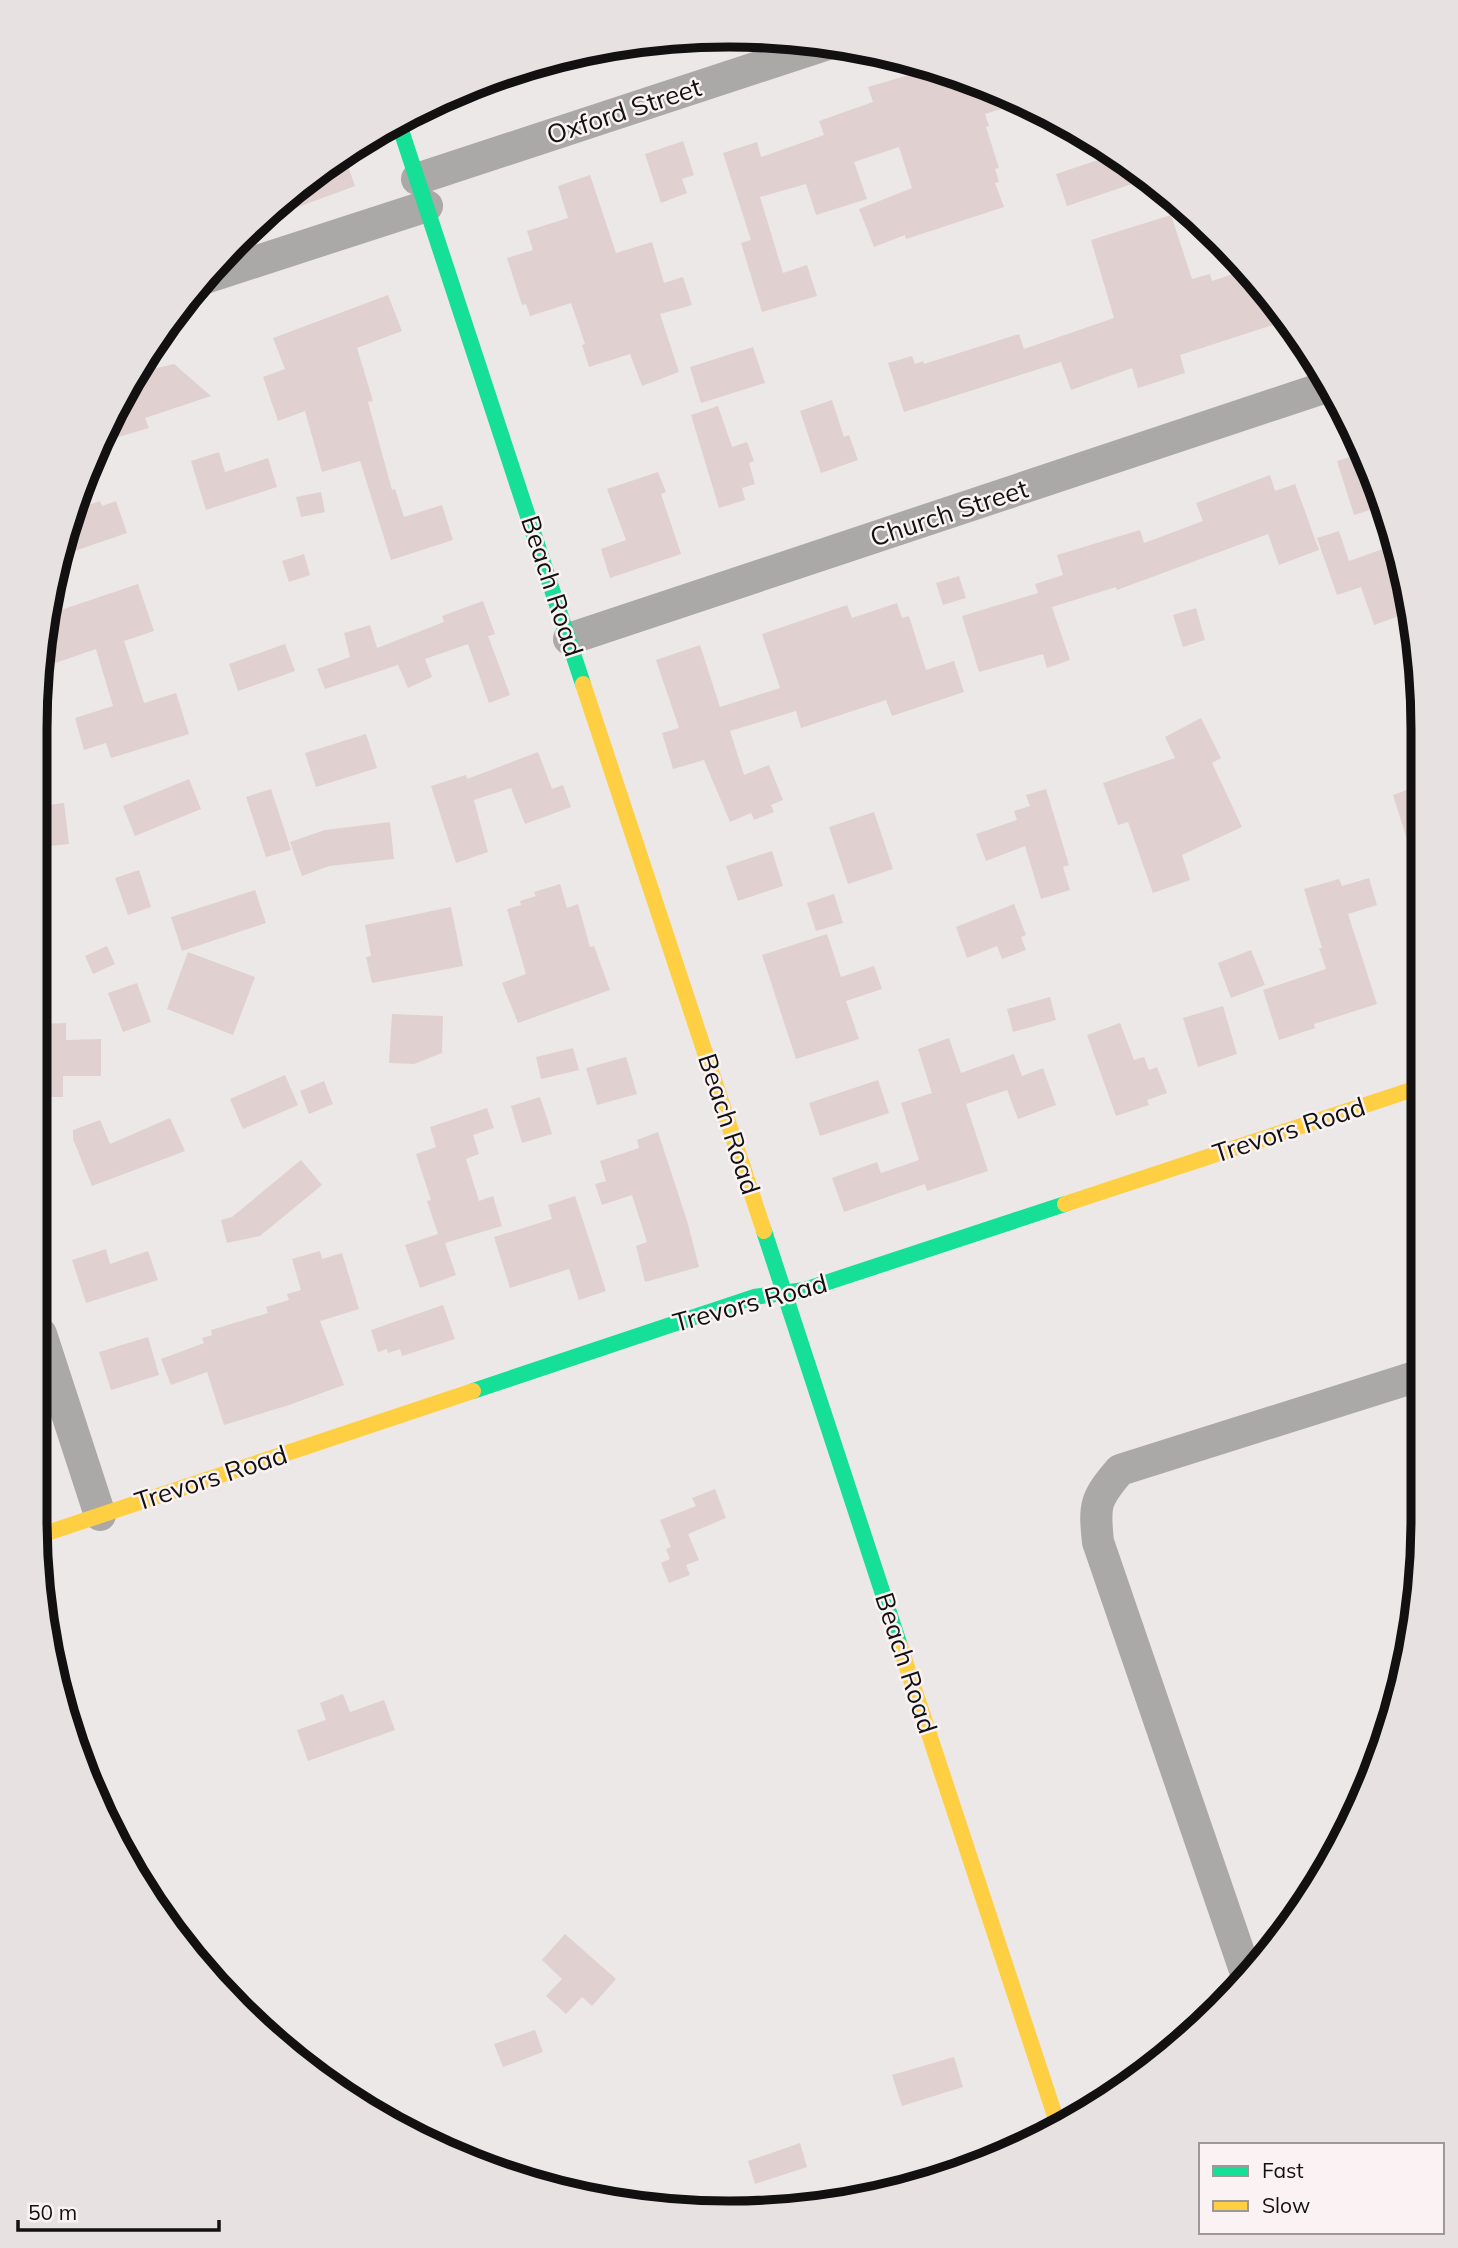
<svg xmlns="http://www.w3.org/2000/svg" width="1458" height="2248" font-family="Mulish,sans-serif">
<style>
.building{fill:#e1d0d0}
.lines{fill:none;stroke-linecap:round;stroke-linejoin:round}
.street{stroke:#aba8a8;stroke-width:32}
.fast{stroke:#16e098;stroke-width:16}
.slow{stroke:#ffcf43;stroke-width:16}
.labels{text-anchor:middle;stroke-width:5;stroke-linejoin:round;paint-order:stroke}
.street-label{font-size:26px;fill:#121010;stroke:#fbf3f3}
.rim{fill:none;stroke:#121010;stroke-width:9}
</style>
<rect width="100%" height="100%" fill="#ece8e8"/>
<g class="building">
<path d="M933,68L938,85L964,77L1020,103L985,114L989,126L986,127L999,168L995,169L999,182L995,183L1004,207L906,239L905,235L874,247L859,209L912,188L899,147L854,162L867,199L816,215L806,184L760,197L783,273L807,265L817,296L762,312L741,243L751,240L723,153L757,142L761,157L824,135L819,121L873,102L868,87Z"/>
<path d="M1090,138L1147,179L1067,206L1056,174L1098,160Z"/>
<path d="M683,141L694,175L682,179L687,193L661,203L645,154Z"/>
<path d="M344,155L355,186L263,220L307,178Z"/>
<path d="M590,175L616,253L652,242L664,283L683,277L692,305L660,314L679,372L642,386L630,354L589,367L582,345L585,344L571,303L530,316L526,304L522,305L507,258L533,250L527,231L568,218L558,186Z"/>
<path d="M1171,215L1192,279L1210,274L1212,281L1245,270L1283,312L1270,315L1273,325L1180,355L1185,373L1138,388L1132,368L1071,390L1061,362L904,412L888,363L912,356L915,364L923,361L924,364L1019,334L1024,349L1114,318L1091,240Z"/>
<path d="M388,295L402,331L357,348L373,401L368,402L392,490L395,489L404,517L442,505L453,540L391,560L360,461L322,472L305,411L278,421L263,377L285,369L273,338Z"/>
<path d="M753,347L765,383L701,403L690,367Z"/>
<path d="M174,364L211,396L145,418L149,428L98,443L106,422L140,372Z"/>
<path d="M832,400L844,437L849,435L858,460L821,473L800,411Z"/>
<path d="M718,406L732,447L747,442L754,461L749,463L755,484L742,488L745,500L719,508L691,415Z"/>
<path d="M219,452L225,472L268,458L277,487L206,510L191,461Z"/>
<path d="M1363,453L1383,506L1354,515L1337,461Z"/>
<path d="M658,472L666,492L661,494L681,554L610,578L601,549L626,540L607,489Z"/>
<path d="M1270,475L1275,491L1295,484L1319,550L1279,565L1268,534L1117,590L1116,587L1052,607L1070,660L1047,668L1043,654L979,672L962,616L1038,593L1035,584L1063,575L1057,555L1140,530L1144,543L1203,521L1196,503Z"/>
<path d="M321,492L325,512L301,517L296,497Z"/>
<path d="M100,501L102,506L116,501L127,533L60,556L71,511Z"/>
<path d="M1339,531L1349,561L1397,544L1410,612L1374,625L1361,587L1337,595L1317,538Z"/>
<path d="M304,554L310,575L289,582L282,561Z"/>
<path d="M959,576L966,598L943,605L936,583Z"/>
<path d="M138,584L154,631L124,641L144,703L176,693L189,734L111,758L106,743L84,750L75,718L113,706L96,649L41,668V638L46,615Z"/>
<path d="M483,601L495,634L488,636L510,695L489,703L468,644L425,659L432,677L408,688L398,665L325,689L317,669L350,657L344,633L370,625L377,648L444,622L442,616Z"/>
<path d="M897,603L902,618L909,616L926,670L954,661L964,692L892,716L886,700L801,728L796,711L730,731L744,775L769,765L783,800L771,805L774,812L754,820L751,813L730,822L704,760L673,769L662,733L679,728L656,660L700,645L720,707L780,688L762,634L847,605L852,618Z"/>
<path d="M1196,608L1205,640L1183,647L1173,615Z"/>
<path d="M285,644L295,671L238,691L229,664Z"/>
<path d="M1201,718L1221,758L1212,763L1242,827L1182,855L1190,880L1153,893L1128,822L1118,825L1103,783L1175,758L1165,737Z"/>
<path d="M366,734L377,768L316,787L305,753Z"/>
<path d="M538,752L552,789L563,785L571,807L525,824L511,788L474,800L488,852L456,863L431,786L466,775L467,779Z"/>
<path d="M189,779L201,809L135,836L123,806Z"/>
<path d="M1421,785V868H1416L1393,795Z"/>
<path d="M271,789L291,850L266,857L246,797Z"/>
<path d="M1046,789L1069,865L1063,867L1070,890L1041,899L1025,846L986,861L976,834L1017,820L1014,811L1030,806L1026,795Z"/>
<path d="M64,803L69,844L41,847V806Z"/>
<path d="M874,812L893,869L848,884L829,827Z"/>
<path d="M390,822L394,859L329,866L302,876L290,842L325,830Z"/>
<path d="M772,851L783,886L738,901L726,866Z"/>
<path d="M139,870L151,907L128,915L115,878Z"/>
<path d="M1369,878L1377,905L1348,914L1377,1004L1314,1024L1315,1028L1279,1040L1263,990L1326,969L1319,948H1322L1304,889L1339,879L1342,886Z"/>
<path d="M560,884L567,908L578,904L590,947L594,946L610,990L518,1023L502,983L526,974L507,909L521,905L520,901L536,896L534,892Z"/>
<path d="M255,890L266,923L182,951L171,917Z"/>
<path d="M834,894L843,923L816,931L807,903Z"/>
<path d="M1014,904L1026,935L1021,937L1026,950L1002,959L997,946L967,958L956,927Z"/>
<path d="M451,907L463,966L372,983L366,957L371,956L365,925Z"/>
<path d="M827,934L841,977L874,966L882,989L846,1001L859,1039L796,1059L762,955Z"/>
<path d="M107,946L115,964L93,974L85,956Z"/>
<path d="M1251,950L1265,985L1231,998L1218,963Z"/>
<path d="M188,952L255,977L233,1035L167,1009Z"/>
<path d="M137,983L151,1022L123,1032L108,993Z"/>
<path d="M1050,997L1056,1020L1013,1032L1007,1009Z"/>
<path d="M1223,1006L1237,1054L1198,1067L1183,1018Z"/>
<path d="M392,1014L443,1016L442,1053L414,1064L389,1063Z"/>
<path d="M66,1023V1040L101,1039V1076H63V1097H41L42,1024Z"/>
<path d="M1120,1023L1134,1060L1144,1057L1149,1070L1157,1067L1167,1093L1147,1100L1149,1105L1116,1116L1087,1035Z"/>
<path d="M949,1038L961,1073L1014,1054L1022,1076L1043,1068L1056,1105L1018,1119L1007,1090L966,1104L988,1171L927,1191L925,1184L844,1212L832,1178L877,1162L881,1173L919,1160L901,1103L932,1093L918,1049Z"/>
<path d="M573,1048L579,1070L541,1079L536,1057Z"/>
<path d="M626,1057L637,1094L597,1105L586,1068Z"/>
<path d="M285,1075L298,1105L243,1129L230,1099Z"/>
<path d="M878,1080L889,1113L820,1136L809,1103Z"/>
<path d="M324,1081L333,1104L309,1114L300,1091Z"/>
<path d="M540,1097L552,1134L522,1143L511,1106Z"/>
<path d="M487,1108L494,1128L473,1135L479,1154L466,1159L479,1201L493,1196L502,1226L445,1243L456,1275L420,1288L405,1245L438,1234L427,1201L431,1200L416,1154L436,1147L430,1127Z"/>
<path d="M170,1118L185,1151L92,1186L73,1139V1130L100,1120L110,1144Z"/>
<path d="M658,1132L688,1224L699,1267L645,1282L636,1246L647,1242L632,1195L602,1205L595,1184L606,1181L600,1161L639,1148L637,1140Z"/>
<path d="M301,1160L322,1185L260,1236L227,1243L221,1220L232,1217Z"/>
<path d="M575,1196L606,1291L579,1300L569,1269L510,1288L494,1237L552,1219L548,1205Z"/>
<path d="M106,1249L110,1264L148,1251L158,1280L86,1303L72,1260Z"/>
<path d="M320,1251L322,1259L342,1253L359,1309L320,1321L344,1385L289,1405L224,1425L207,1372L171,1385L161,1359L204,1343L202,1338L212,1335L211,1330L268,1313L266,1307L289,1300L287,1294L301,1290L292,1259Z"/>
<path d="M443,1305L455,1339L402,1356L400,1349L388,1353L387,1349L378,1352L371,1330Z"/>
<path d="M148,1337L159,1375L111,1390L99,1352Z"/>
<path d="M715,1489L726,1518L688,1534L699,1560L686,1565L690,1575L669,1583L661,1563L670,1559L666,1549L671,1547L660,1520L696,1506L692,1498Z"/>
<path d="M343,1694L350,1712L384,1700L395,1730L308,1761L297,1730L326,1720L320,1703Z"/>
<path d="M565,1934L616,1979L592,2006L582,1997L566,2014L546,1996L562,1979L542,1960Z"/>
<path d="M535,2030L543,2052L503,2067L494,2044Z"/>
<path d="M954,2057L963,2087L902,2106L892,2075Z"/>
<path d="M800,2143L807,2167L755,2184L748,2161Z"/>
</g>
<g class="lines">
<g class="street">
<path d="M417,179L831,43"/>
<path d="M202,279L427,206"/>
<path d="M569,639L1329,386"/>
<path d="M41,1334L100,1515"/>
<path d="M1248,1979L1098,1542C1094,1505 1095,1499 1120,1470L1418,1376"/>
</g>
<g class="fast">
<path d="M398,121L583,684"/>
<path d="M764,1231L900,1646"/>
<path d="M473,1391L754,1297L804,1290L1065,1204"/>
</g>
<g class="slow">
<path d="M583,684L764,1231"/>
<path d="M1065,1204L1420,1087"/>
<path d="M41,1535L473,1391"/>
<path d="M900,1646L1059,2128"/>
</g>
</g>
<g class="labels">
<g class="street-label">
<text transform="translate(624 111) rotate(-18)" y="9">Oxford Street</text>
<text transform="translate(949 513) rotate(-18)" y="9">Church Street</text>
<text transform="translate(552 586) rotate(72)" y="9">Beach Road</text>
<text transform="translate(729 1124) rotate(72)" y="9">Beach Road</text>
<text transform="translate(1289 1130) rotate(-18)" y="9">Trevors Road</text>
<text transform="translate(750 1303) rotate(-15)" y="9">Trevors Road</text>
<text transform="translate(211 1478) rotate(-18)" y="9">Trevors Road</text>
<text transform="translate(906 1663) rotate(72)" y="9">Beach Road</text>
</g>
</g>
<path d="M0 0H1458V2248H0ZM729 47H729A682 682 0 0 1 1411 729V1519A682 682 0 0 1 729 2201H729A682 682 0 0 1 47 1519V729A682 682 0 0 1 729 47Z" fill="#e8e1e1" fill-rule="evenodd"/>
<path class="rim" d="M729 47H729A682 682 0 0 1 1411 729V1519A682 682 0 0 1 729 2201H729A682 682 0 0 1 47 1519V729A682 682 0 0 1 729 47Z"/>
<rect x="1199" y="2143" width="245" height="91" fill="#fbf3f3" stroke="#9e9898" stroke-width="2"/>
<rect x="1213" y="2166" width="35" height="10" fill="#16e098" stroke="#9e9898" stroke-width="2"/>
<text x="1262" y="2178" font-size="21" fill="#121010">Fast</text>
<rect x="1213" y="2201" width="35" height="10" fill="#ffcf43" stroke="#9e9898" stroke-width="2"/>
<text x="1262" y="2213" font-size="21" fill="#121010">Slow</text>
<path d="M18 2220v10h201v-10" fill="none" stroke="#121010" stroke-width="3.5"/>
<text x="28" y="2220" font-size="21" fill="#121010" stroke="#fbf3f3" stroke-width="5" paint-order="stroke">50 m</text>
</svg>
